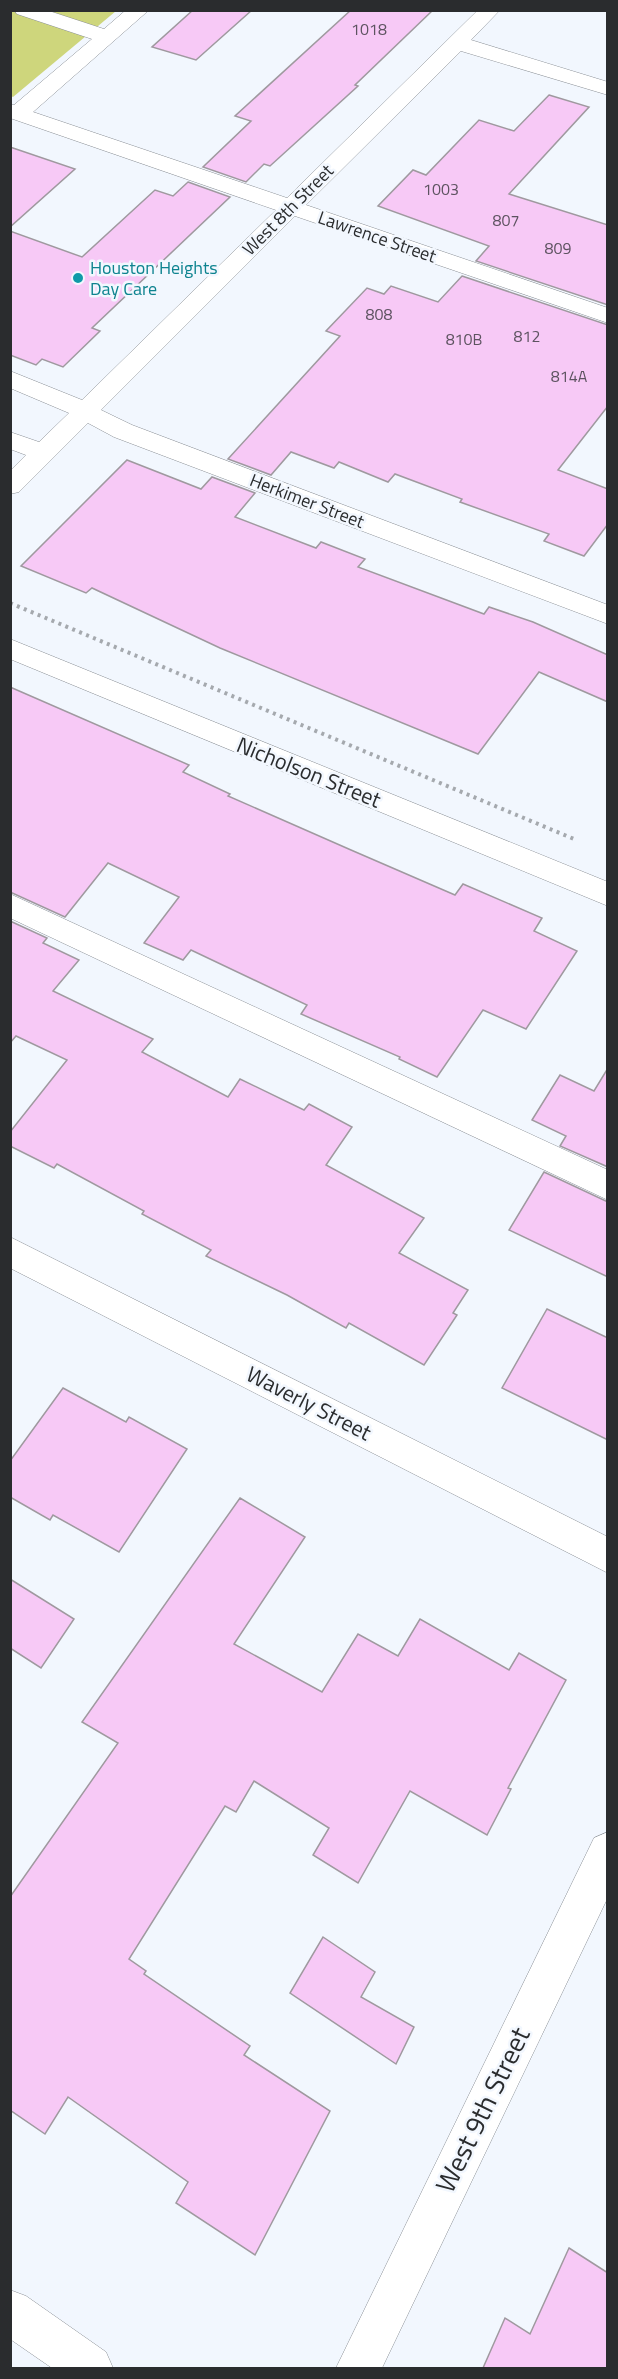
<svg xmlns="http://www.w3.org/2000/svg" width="618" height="2379" font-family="'Titillium Web',sans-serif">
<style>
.green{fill:#ced67c}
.building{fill:#f7c9f6;stroke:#9f999f;stroke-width:1.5}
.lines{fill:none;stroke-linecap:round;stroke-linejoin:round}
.minor-casing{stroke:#8b9096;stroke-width:1}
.path{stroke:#a5a9ae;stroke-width:4;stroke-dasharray:3 4.5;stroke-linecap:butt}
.minor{fill:#fff;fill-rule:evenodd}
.culture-dot{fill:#0f9aa8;stroke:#f2f7fe;stroke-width:2}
.labels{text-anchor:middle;stroke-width:5;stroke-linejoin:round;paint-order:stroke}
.far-number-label{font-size:16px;fill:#5d5360}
.far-street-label{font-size:18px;fill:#2a2c2e;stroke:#f2f7fe}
.far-culture-label{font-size:18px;fill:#0d838f;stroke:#f2f7fe;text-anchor:start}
.street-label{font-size:22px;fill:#2a2c2e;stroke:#f2f7fe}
.near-street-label{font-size:27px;fill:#2a2c2e;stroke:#f2f7fe}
</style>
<rect width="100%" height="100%" fill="#f2f7fe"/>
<path class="green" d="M11,11H116L13,97L11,96Z"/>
<g class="building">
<path d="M193,10H252L196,60L152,47Z"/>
<path d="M351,10H433L355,85L358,86L270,166L264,164L246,182L203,167L251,121L235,116Z"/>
<path d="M549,95L589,107L509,194L608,225V305L476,261L489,246L378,206L413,170L426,175L479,120L514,131Z"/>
<path d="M10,147L75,169L10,227Z"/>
<path d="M188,182L230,197L92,328L100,331L63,367L42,359L36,365L10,355V231L82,257L155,190L173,196Z"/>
<path d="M462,276L608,325V406L558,470L608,489V524L584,556L544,541L549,534L460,502L462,499L395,474L388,482L339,462L334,468L291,452L271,475L228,459L340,336L326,331L367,288L384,294L391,286L438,302Z"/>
<path d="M127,460L201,489L212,477L255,493L235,517L316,548L321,542L365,559L358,567L484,614L489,607L533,622L608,655V702L539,672L478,754L220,648L92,588L86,593L21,566Z"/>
<path d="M10,687L189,765L183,772L230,794L228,796L351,850L455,895L463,884L542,918L534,931L577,951L526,1029L483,1010L437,1077L399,1059L400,1057L301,1014L307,1005L191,950L183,960L144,943L179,897L108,863L65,917L10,892Z"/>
<path d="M10,921L47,938L43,943L79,960L53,991L153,1039L142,1052L228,1097L240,1079L304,1110L309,1104L352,1127L326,1165L424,1218L399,1253L468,1290L453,1313L457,1315L424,1365L349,1323L346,1328L287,1295L206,1256L211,1250L142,1214L144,1211L57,1164L54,1168L10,1146V1132L67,1060L16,1036L10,1043Z"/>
<path d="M608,1068V1167L560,1146L566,1136L532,1120L560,1075L594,1091Z"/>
<path d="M544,1172L608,1202V1277L509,1230Z"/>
<path d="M547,1309L608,1338V1440L502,1388Z"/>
<path d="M63,1388L126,1422L129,1417L187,1449L119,1552L53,1515L50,1520L10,1497V1461Z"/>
<path d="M240,1498L305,1537L234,1644L322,1692L358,1634L398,1656L420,1619L509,1670L519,1653L566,1680L508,1788L511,1789L487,1835L410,1791L358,1883L313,1855L329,1828L254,1781L236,1812L225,1806L129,1959L146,1971L144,1974L250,2046L244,2055L330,2111L255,2255L176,2203L188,2182L68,2097L45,2134L10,2110V1897L118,1743L82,1722Z"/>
<path d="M10,1579L74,1619L41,1668L10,1648Z"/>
<path d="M323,1937L375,1972L361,1997L414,2027L396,2064L290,1993Z"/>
<path d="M569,2248L608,2273V2368H483L505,2318L530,2334Z"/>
</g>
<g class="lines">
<defs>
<g id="minor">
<path d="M14,10H46L104,29L126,10H149L33,112L287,198L478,10H500L471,40L608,82V95L461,51L306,205L608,308V323L295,216L101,410L132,425L608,605V624L114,437L88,423L19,492L10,494V471L26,455L10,449V432L39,442L69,413L10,388V371L82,400L276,210L10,118V105H14L92,39L17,14Z"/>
<path d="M10,639L608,882V906L10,659Z"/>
<path d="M10,894L608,1170V1200L10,918Z"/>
<path d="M10,1237L608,1537V1573L10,1268Z"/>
<path d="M608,1832V1897L382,2368H336L594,1838Z"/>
<path d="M10,2290L26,2296L106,2352L113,2368H52L10,2339Z"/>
</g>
</defs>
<use href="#minor" class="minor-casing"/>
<path class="path" d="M10,603L574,839"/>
<use href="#minor" class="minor"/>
</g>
<circle class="culture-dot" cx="78" cy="278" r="6"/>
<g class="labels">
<g class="far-number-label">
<text x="369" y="35">1018</text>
<text x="441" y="195">1003</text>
<text x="506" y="226">807</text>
<text x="558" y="254">809</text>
<text x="379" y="320">808</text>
<text x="527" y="342">812</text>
<text x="464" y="345">810B</text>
<text x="569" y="382">814A</text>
</g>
<g class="far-street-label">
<text transform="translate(288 210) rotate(-45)" y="6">West 8th Street</text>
<text transform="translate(377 237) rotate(19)" y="6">Lawrence Street</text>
<text transform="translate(307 501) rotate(21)" y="6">Herkimer Street</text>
</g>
<g class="far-culture-label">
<text x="90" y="274">Houston Heights<tspan x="90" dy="21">Day Care</tspan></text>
</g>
<g class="street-label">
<text transform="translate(309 772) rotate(22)" y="8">Nicholson Street</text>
<text transform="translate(309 1403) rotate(27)" y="8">Waverly Street</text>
</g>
<g class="near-street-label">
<text transform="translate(483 2110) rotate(-64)" y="9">West 9th Street</text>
</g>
</g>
<rect width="618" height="2379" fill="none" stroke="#2a2c2e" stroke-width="24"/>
</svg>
